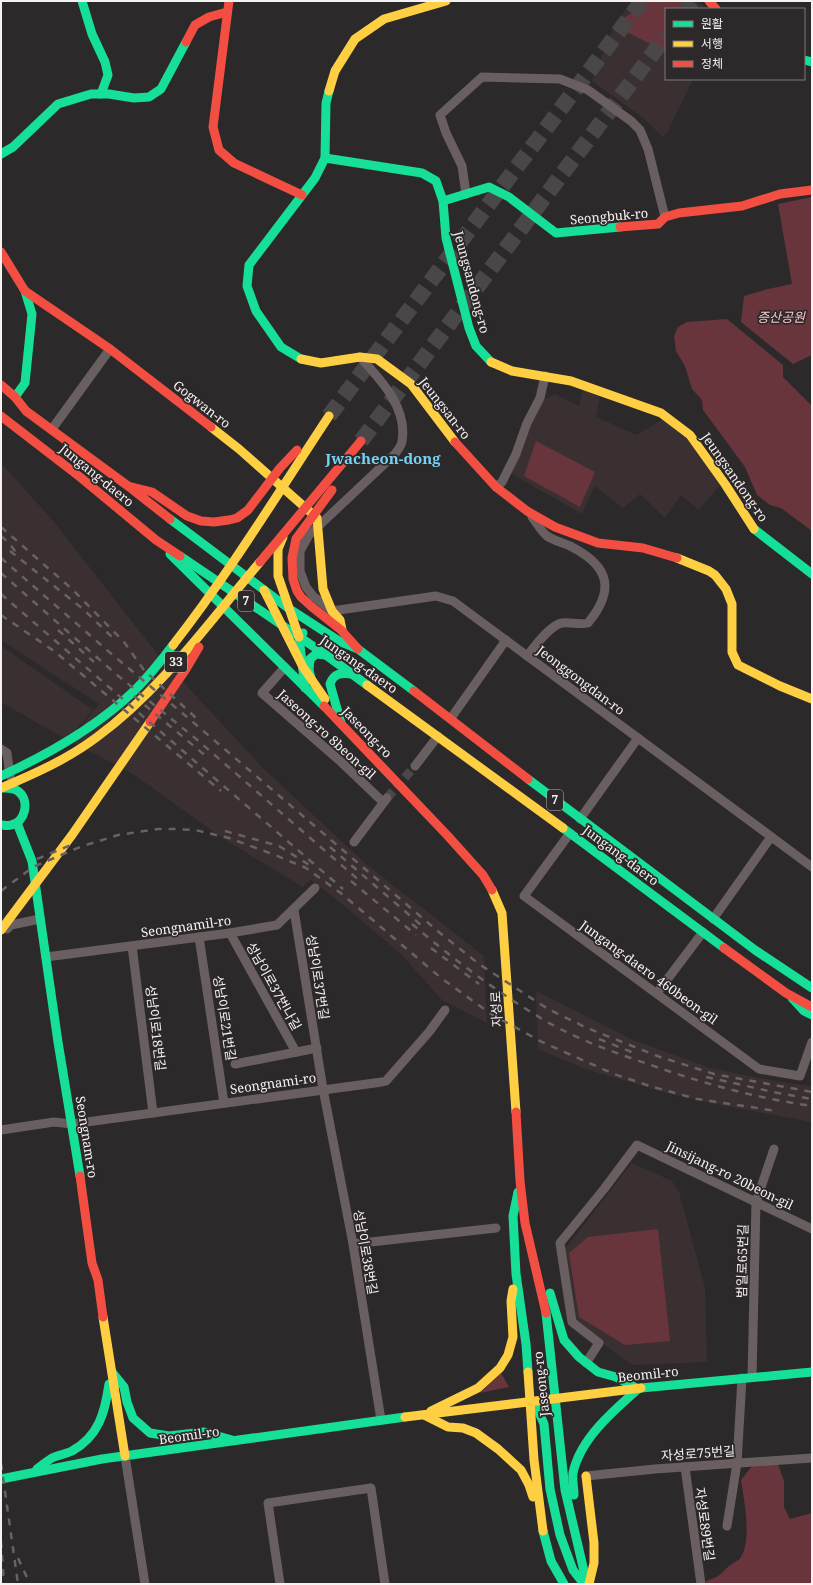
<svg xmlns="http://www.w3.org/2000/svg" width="813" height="1585" font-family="'Noto Serif','Noto Sans KR',serif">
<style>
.built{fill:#3a3031}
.green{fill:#68353c}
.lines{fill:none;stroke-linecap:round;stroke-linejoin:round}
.street-tunnel{stroke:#4a4748;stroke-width:9;stroke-dasharray:9 4.5;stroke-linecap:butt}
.highway-tunnel{stroke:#4a4748;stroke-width:16;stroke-dasharray:16 8;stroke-linecap:butt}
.street{stroke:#6a5f60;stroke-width:9}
.fast{stroke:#16e098;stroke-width:9}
.slow{stroke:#ffcf43;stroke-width:9}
.jam{stroke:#f24e42;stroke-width:9}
.rail{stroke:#686263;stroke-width:2.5;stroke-dasharray:7 7;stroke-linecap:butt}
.labels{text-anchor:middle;stroke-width:3.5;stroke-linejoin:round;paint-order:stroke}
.shield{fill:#2d2829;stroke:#b9b5b6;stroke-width:1}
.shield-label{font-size:12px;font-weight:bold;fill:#f5f2f2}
.street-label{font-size:13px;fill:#f5f2f2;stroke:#2d2829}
.park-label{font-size:13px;font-style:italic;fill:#f9c5ca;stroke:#2d2829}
.quarter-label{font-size:15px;font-weight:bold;fill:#74d2f2;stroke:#2d2829}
</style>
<rect width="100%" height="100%" fill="#2c292a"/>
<g class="built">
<path d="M632,1H698L708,9H666V79H693L668,131L663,137L642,117L592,81L616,21L630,5Z"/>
<path d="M583,389L600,397L596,417L637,435L663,419L689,438L722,483L699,510L681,495L665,518L640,494L623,508L595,486L582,514L510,473L536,404L555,394L579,406Z"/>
<path d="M1,463L55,523L158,655L263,768L366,864L484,956L487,1023L442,1000L402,955L347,908L311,880L303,887L224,839L133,774L70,741L99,704L1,640Z"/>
<path d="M1,646L93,710L67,740L1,702Z"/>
<path d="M536,991L633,1040L710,1068L781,1082L812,1086V1122L709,1103L663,1092L585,1069L538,1049Z"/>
<path d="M632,1163L672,1181L679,1192L705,1288L707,1362L633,1365L572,1322L562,1253Z"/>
</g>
<g class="green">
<path d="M639,1H689L700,9H666V52L621,29L624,18L634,11Z"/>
<path d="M812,197V355L793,364L741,322L744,296L768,289L792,284L778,204Z"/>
<path d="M727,319L783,365V377L812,406V531L781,508L770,505L757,495L745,467L703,410L702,400L692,389L685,366L676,351L674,336L678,327L687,322Z"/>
<path d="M536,441L595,472L580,507L524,476Z"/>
<path d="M658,1229L670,1341L625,1345L579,1317L569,1253L588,1237Z"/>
<path d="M501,1373L509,1387L480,1393Z"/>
<path d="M778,1464L784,1481V1507L790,1519L812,1513V1584H706V1581C721,1576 718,1576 729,1566C732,1563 739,1561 741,1557C752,1539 744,1500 741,1480L752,1466Z"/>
</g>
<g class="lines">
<path class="street-tunnel" d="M387,798L415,766"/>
<g class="highway-tunnel">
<path d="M686,9L692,1"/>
<path d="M329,416L642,1"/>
<path d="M361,441L666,36"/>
</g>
<g class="street">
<path d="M466,194L462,166L446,133L440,115L482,77L560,79L588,90L631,121L640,130L648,149L665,217"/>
<path d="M360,357C380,379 408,408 402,441C402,445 398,450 395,454L309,535L300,551V571L306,587L313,596L332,611L436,596L453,601L812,867"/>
<path d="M52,429L110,349"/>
<path d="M496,487L502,482L516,454L527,423L540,398L545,376"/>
<path d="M527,656C535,646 550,625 562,623C570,622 580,625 588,623C615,590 610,567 572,547C565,543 554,541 547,536C541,531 537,523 532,517"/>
<path d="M285,667L262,693L339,760L383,802"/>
<path d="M451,718L506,640"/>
<path d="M1,749L7,753L10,776"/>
<path d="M415,766L438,736"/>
<path d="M580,819L638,738"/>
<path d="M570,833L524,896L759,1069L800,1076L812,1042"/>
<path d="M354,842L387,798"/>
<path d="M294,910L323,1089L353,1244L381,1420"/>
<path d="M713,919L771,837"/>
<path d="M7,929L11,925L40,919"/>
<path d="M230,933L296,1052"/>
<path d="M199,937L224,1103"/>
<path d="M132,946L153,1113"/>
<path d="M46,957L230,933L277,925L315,888"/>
<path d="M657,993L703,932"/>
<path d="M235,1064L317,1048"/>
<path d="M1,1130L54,1122L72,1124L382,1082L386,1081L429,1032L445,1010"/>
<path d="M353,1244L496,1228"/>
<path d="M586,1363L599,1343L572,1322L560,1243L604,1189L637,1145L812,1229"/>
<path d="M752,1377L756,1202L774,1149"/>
<path d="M125,1456L145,1584"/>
<path d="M685,1467L701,1584"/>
<path d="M586,1476L655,1469L812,1458"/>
<path d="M727,1526L737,1463L742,1378"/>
<path d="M280,1584L268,1503L371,1488L385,1584"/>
</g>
<g class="fast">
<path d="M82,1L92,34L105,62L108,75L101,94"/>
<path d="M804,60L812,62"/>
<path d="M1,154L13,147L58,104L91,94H109L134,98L149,97L161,89L186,42"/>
<path d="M325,158L422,173L436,181L443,201L446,238L469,328L476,346L491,362"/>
<path d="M443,201L489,187L509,197L556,233L620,227"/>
<path d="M301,359L281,347L256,311L247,286L249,265L315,178L325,158L326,103L329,91"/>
<path d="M15,397L25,383L32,314L25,291"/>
<path d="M170,519L288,608L339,641L358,649L414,691"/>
<path d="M754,529L812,574"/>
<path d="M170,554L324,706"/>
<path d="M180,556L326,655L367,685"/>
<path d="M303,633L299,637L305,688"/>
<path d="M311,678L309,670L310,659L316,654L326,655"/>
<path d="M341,723L330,684C334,672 342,673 353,674"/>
<path d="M1,776C49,754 97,727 135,690C149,676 161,661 173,645"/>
<path d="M528,779L755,950L812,988"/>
<path d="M1,788C7,788 14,787 19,792C30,801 25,823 11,825C8,826 4,825 1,825"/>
<path d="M17,823L32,861L58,1042L80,1176"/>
<path d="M563,828L724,948"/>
<path d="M792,998L804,1011L812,1015"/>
<path d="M518,1192L513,1216L516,1274L526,1344L528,1372"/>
<path d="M550,1293L564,1340L579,1357L598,1372L616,1377L638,1389"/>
<path d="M546,1313L565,1490L587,1584"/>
<path d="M112,1372L124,1387L127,1402L133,1418L150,1433L169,1436L204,1432L232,1440"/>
<path d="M641,1388L812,1372"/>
<path d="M530,1400L538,1410L544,1424L550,1489L560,1535L573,1570L584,1584"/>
<path d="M37,1469C42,1465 47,1461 52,1458C58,1455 66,1454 72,1451C99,1436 105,1412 109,1384"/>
<path d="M1,1479L102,1459L405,1417"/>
<path d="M574,1495C574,1488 572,1480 573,1473C580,1439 613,1411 638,1389"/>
<path d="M543,1531L551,1561L564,1584"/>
</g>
<g class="slow">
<path d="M329,91L335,71L355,39L384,19L446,1"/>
<path d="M301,359L321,363L360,357L377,359L411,384L455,442"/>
<path d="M491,362L512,371L571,381L661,413L690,435L725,484L754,529"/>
<path d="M211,427L239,449L317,518L323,589L332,611L340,620L342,630"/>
<path d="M283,537L278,549V576L299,637"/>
<path d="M677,558L709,571L715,575L726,589L732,604V652L738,665L780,686L812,699"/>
<path d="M264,590L303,667L325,699"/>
<path d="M173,645C230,572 278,493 329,416"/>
<path d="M367,685L563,828"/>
<path d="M1,788C34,774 68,759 97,737C161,690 209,622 260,562"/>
<path d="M492,890L502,913L516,1112"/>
<path d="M1,930L72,835L150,722"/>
<path d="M103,1317L125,1456"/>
<path d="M528,1372L534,1460L543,1531"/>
<path d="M431,1411L478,1388L500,1368L508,1355L513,1337L511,1301L513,1289"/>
<path d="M424,1415L448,1427L463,1428L476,1433L498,1449L521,1470L529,1485L533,1497"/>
<path d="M405,1417L641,1388"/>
<path d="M586,1476L594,1543V1563L589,1584"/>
</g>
<g class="jam">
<path d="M229,1L213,127L219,150L234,163L302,195"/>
<path d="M709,1L716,9"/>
<path d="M186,42L195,25L209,17L227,12"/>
<path d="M620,227L658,224L665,217L679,213L742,206L780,194L812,190"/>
<path d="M1,252L25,291L110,349L211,427"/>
<path d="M1,385L15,397L26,411L128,486L170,519"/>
<path d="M1,416L80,477L156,540L180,556"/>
<path d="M455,442L496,487L527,511L555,527L598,543L643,548L677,558"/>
<path d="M128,486L152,492L187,516L201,521L214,522L229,520L237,518L248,510L280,468L297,450"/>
<path d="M332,490L296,539L292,558L293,579L297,591L301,597L312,607L341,630L358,649"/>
<path d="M260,562L361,441"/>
<path d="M414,691L528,779"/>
<path d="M324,706L447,835L483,875L492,890"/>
<path d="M150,722L186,669L199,647"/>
<path d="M724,948L786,993L812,1007"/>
<path d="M516,1112L520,1181L525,1223L546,1313"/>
<path d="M80,1176L92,1263L98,1280L103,1317"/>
</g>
<g class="rail">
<path d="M1,527L72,589L124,642L144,670L196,718"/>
<path d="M1,536L10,544L17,554"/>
<path d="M10,551L83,609L113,638"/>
<path d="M1,558L108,651L187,717L440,933L479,964L548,1009L587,1028L660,1057L714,1074L812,1092"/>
<path d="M1,573L117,675L195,738L361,882"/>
<path d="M1,594L343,889"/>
<path d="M1,615L54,651L221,791"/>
<path d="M58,630L94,662"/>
<path d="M134,696L207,757"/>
<path d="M225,831L279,846L311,866"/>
<path d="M330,847L421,925"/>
<path d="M37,859L76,843"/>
<path d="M351,881L416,935"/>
<path d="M1,891L33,867L80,847L118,835L158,829H174L195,830L229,838L275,855L306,868L342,894L441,978L491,1014L542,1042L614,1074L653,1087L697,1099L777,1111"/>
<path d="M412,924C452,958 494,990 539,1017C573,1038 610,1051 648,1064C701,1083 756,1098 812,1106"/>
<path d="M431,948L479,984"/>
<path d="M599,1039L634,1053"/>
<path d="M706,1077L778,1093L812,1099"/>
<path d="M1,1463L18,1584"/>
<path d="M1,1541L4,1584"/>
<path d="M18,1558L30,1584"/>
</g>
</g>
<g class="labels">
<g class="shield">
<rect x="238" y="591" width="16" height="20" rx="3"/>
<rect x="165" y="652" width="22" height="20" rx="3"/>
<rect x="547" y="790" width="16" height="20" rx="3"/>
</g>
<g class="shield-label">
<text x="246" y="605">7</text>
<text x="176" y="666">33</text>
<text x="555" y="804">7</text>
</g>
<g class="street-label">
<text transform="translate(609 216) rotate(-5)" y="5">Seongbuk-ro</text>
<text transform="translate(472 282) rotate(75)" y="5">Jeungsandong-ro</text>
<text transform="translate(202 404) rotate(38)" y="5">Gogwan-ro</text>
<text transform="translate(445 408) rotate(52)" y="5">Jeungsan-ro</text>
<text transform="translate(97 475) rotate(39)" y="5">Jungang-daero</text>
<text transform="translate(735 477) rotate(55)" y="5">Jeungsandong-ro</text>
<text transform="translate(359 664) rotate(35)" y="5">Jungang-daero</text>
<text transform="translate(581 680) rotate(37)" y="5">Jeonggongdan-ro</text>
<text transform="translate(367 732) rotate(46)" y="5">Jaseong-ro</text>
<text transform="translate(327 734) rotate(42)" y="5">Jaseong-ro 8beon-gil</text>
<text transform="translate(621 855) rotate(37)" y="5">Jungang-daero</text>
<text transform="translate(186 926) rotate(-8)" y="5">Seongnamil-ro</text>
<text transform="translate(649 972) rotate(36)" y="5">Jungang-daero 460beon-gil</text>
<text transform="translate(318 977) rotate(81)" y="5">성남이로37번길</text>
<text transform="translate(274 986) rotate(61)" y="5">성남이로37번나길</text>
<text transform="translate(496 1009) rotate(-93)" y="5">자성로</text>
<text transform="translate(225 1018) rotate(81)" y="5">성남이로21번길</text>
<text transform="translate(156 1028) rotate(83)" y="5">성남이로18번길</text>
<text transform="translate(273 1083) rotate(-8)" y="5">Seongnami-ro</text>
<text transform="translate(87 1137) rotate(81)" y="5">Seongnam-ro</text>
<text transform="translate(730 1175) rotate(26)" y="5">Jinsijang-ro 20beon-gil</text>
<text transform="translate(366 1252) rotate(80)" y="5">성남이로38번길</text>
<text transform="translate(742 1261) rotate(-89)" y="5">범일로65번길</text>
<text transform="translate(648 1374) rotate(-6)" y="5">Beomil-ro</text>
<text transform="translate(541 1384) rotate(-96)" y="5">Jaseong-ro</text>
<text transform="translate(189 1435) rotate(-8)" y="5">Beomil-ro</text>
<text transform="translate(698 1453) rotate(-4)" y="5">자성로75번길</text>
<text transform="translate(705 1524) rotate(82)" y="5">자성로89번길</text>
</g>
<g class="park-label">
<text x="781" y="322">증산공원</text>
</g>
<g class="quarter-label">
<text x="383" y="464">Jwacheon-dong</text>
</g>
</g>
<rect width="813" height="1585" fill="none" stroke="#f5f2f2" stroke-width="4"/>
<rect x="665" y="8" width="140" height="72" fill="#2d2829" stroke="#7d7979"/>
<rect x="673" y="21" width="20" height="6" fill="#16e098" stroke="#7d7979"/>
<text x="701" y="28" font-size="12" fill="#f5f2f2">원활</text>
<rect x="673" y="41" width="20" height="6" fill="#ffcf43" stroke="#7d7979"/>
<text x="701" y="48" font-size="12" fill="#f5f2f2">서행</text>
<rect x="673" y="61" width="20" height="6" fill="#f24e42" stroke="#7d7979"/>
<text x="701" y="68" font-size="12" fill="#f5f2f2">정체</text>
</svg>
